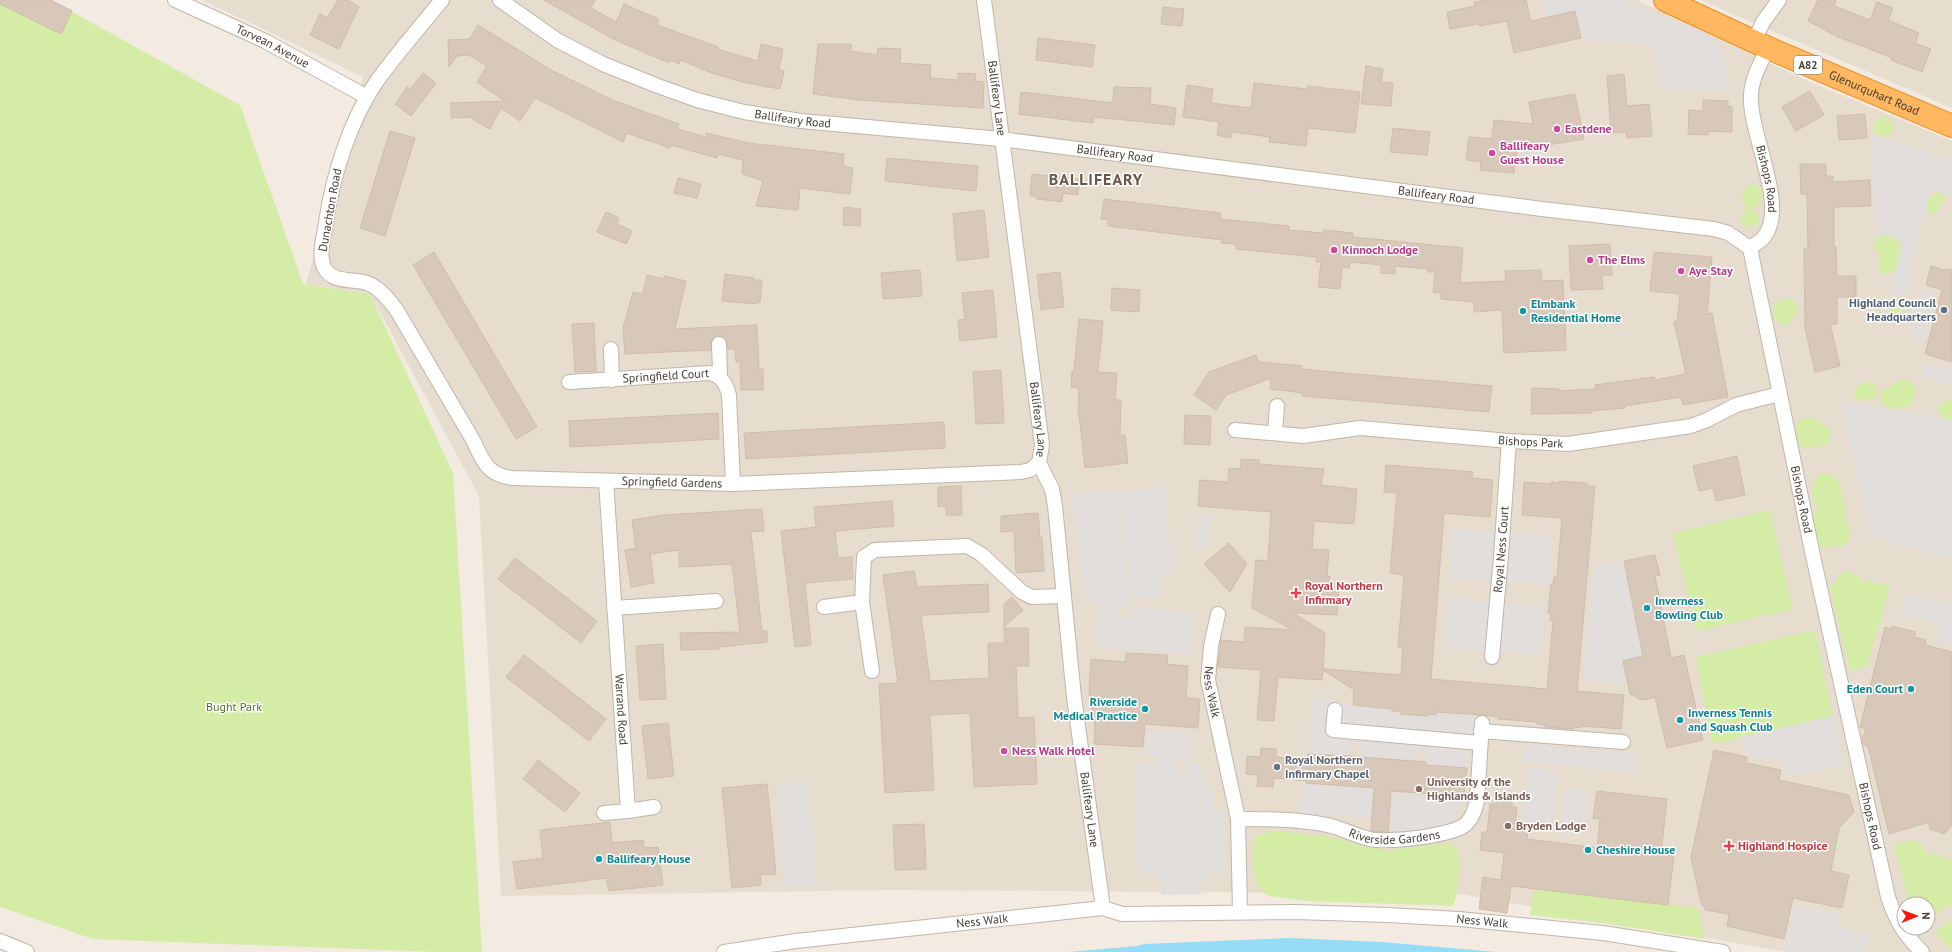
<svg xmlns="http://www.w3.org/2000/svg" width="1952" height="952" font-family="'PT Sans',sans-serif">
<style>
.residential{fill:#e7ddcf;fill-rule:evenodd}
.green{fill:#d4eca5}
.parking{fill:#e2dedb}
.water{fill:#96dbf7}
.building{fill:#d8c8b9;stroke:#d1bca8}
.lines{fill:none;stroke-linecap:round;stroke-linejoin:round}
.street-casing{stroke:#c1b5a6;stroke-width:16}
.highway-casing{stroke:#ed8a21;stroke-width:24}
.street{stroke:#fff;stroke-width:14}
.highway{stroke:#ffb760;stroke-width:22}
.hotel-dot{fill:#d1479c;stroke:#fff;stroke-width:1.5}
.service-dot{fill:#5c6f8a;stroke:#fff;stroke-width:1.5}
.culture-dot{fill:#0f9aa8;stroke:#fff;stroke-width:1.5}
.health-dot{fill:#e0444e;stroke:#fff;stroke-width:1.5}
.worship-dot{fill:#6b7280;stroke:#fff;stroke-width:1.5}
.education-dot{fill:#8d6e63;stroke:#fff;stroke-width:1.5}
.labels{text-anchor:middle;stroke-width:3;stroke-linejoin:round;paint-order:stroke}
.shield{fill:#fff;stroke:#7c7670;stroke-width:1}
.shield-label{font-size:11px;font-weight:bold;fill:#443b32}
.street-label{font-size:12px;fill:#443b32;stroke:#fff}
.hotel-label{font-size:12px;font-weight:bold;fill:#b23c85;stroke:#fff;text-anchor:start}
.service-label{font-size:12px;font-weight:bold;fill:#4e5e75;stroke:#fff;text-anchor:end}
.culture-label{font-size:12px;font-weight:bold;fill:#0d838f;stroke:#fff;text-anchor:start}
.health-label{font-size:12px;font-weight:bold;fill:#be3a42;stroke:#fff;text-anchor:start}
.park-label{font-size:12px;fill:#4d7b20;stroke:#fff}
.worship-label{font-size:12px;font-weight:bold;fill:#5b616d;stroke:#fff;text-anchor:start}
.education-label{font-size:12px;font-weight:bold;fill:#785e54;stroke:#fff;text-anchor:start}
.district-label{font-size:16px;font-weight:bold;letter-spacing:1px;fill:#685748;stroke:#fff}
</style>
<rect width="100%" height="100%" fill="#f3ebe1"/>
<g class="residential">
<path d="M202,0H1637L1803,79L1952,141V952H1786L1460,894L893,890L501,896L479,496L370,294L306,284L363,77ZM1904,904H1928V928H1904Z"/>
<path d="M1701,0H1952V108L1730,13Z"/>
</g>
<g class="green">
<path d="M0,0H51L240,105L303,284L370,294L453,473L482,952H438L93,939L0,907Z"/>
<circle cx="1883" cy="127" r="10"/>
<path d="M1752,184L1761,188L1763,195L1758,206L1750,209L1757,213L1760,221L1752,227L1743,226L1740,221L1746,208C1738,198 1741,191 1752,184Z"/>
<path d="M1939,192L1945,197L1944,202L1941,204L1937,211L1929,214C1923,204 1930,196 1939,192Z"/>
<path d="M1884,234L1897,240L1903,246L1897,271L1883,274L1879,270L1880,253L1874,249L1875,239Z"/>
<path d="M1791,298L1797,306L1796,316L1787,325L1777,322L1773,313L1775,304L1783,299Z"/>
<path d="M1895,298H1900L1905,307L1901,309L1896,323L1889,322L1887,319L1890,310V301Z"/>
<path d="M1902,379L1909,381L1915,386C1917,409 1901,413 1882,405L1881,391Z"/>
<path d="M1866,382L1876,384L1877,394L1875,398L1856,401C1851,391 1856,385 1866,382Z"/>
<path d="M1946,401H1952V424C1944,421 1940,415 1938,407Z"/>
<path d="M1801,418H1813L1829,428V444L1806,449C1795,441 1790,428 1801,418Z"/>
<path d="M1820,474H1829L1835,477L1841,485L1842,500L1846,507V521L1850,528V537L1845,545L1826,548L1818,545L1811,526L1818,507C1808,497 1811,484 1820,474Z"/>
<path d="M1770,510L1793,609L1696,631L1673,533Z"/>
<path d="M1846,571L1855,574L1863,580L1890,586L1867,666L1850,671L1829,586L1835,584L1838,576Z"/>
<path d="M1815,630L1832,716L1712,744L1696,657Z"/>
<path d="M1274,831L1328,836L1371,848L1388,850L1449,843L1458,850C1459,868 1460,889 1453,906L1307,901L1268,896C1251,888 1250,851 1256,835Z"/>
<path d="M1913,840L1922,846L1925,852L1952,860V902L1928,922V904H1914L1908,897L1894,844Z"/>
<path d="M1534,889L1698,908L1705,939L1603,923L1530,915Z"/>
<path d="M1952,918V950L1935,933Z"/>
</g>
<g class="parking">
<path d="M1543,0H1625L1711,37L1721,48L1731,91L1660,87L1655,46L1581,38L1575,11L1547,17Z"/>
<path d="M1871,133L1952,161V194L1932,188L1917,242L1904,297L1891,295L1902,239L1877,234Z"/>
<path d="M1921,289L1936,294L1924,340L1908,335Z"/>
<path d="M1926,363L1952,370V385L1922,377Z"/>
<path d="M1840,401L1952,420V559L1871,536Z"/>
<path d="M1164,488L1174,573L1161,575V596L1133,598L1121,492Z"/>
<path d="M1117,491L1130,605L1117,606L1118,612L1126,620H1131L1132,607L1194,612L1191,654L1096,647L1099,602L1085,603L1072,495Z"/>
<path d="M1197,514L1211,516L1209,546H1195Z"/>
<path d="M1452,529L1551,536L1548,584L1448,577Z"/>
<path d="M1624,561L1643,656L1623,661L1625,683L1583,679L1594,565Z"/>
<path d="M1952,586V645L1936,641L1940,623L1901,613L1905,594L1947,604Z"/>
<path d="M1448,599L1543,607L1539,655L1444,647Z"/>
<path d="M1314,699H1326L1353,705L1392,709V711H1400V714L1427,716V714L1436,712L1475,715L1467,768L1426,765L1427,749L1415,748L1414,761L1359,757L1360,743H1349L1348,757L1308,754Z"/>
<path d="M1832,716L1843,765L1787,777L1782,757L1762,761L1747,757L1740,738Z"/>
<path d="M1147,731L1189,734L1187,761L1174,760L1175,767L1181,774L1186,775L1187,762H1202V773L1211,795V811H1225V872H1211L1207,880L1202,881V894L1161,895V881L1157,880L1152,872H1137V765L1158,764L1157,759L1145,758Z"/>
<path d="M1524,744L1635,753L1634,772L1523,762Z"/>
<path d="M1528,767L1558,771L1552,824L1523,820Z"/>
<path d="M808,782L816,885L784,888L776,785Z"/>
<path d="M1306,783L1374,788L1372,818L1299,814L1300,798Z"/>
<path d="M1564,788L1588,790L1583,835L1560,833Z"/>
<path d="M1391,791L1464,796L1449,827L1388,834Z"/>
<path d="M1795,906L1841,914L1839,927L1868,934L1866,952H1785Z"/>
</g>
<path class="water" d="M1290,938L1382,942L1496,952H1069L1137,946L1144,944Z"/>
<g class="building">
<path d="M0,0H51L72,11L61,34L0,4Z"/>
<path d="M338,0H348L359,7L339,49L310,35L320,14L327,18Z"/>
<path d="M544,0H595L591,8L616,22L624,4L659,19L657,25L718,47L717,49L758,61L761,44L783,49L779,70L784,71L780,89L746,83L712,73L680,60L679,64L670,60L669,63L615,40Z"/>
<path d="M1487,0H1526L1531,21L1575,11L1581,38L1514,53L1507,21L1479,26L1478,24L1450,29L1447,12L1475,6L1474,2Z"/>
<path d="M1818,0H1836L1834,6L1870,20L1877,2L1893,8L1888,20L1919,33L1915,43L1931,49L1922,72L1891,60L1892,58L1836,36L1808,21Z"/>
<path d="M1163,7L1184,9L1182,26L1161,24Z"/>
<path d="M478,25L551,70L612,100L679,124L677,129L706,137V133L748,143L844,154L843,166L853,168L850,194L800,188L798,210L756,206L763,181L742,174L743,160L718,154L717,158L671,145L670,148L627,133L623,142L535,98L520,121L501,108L490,129L472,119L473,117L451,118V103L505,101L477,82L487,66L469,55L457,56L449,67L448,40L470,39Z"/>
<path d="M1038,38L1095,45L1092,67L1036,60Z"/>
<path d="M818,44H851V51L877,55L878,48L901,49L900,63L931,65L930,78L958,80V73L976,74L975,81L984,82L983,108L859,100L813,94Z"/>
<path d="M1366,66L1383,69L1381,82L1393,83L1391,106L1361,104Z"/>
<path d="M423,73L436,83L411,116L395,104L407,87L410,89Z"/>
<path d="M1624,74L1627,106L1649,104L1652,136L1627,138L1626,132L1611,133L1607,76Z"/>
<path d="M1254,83L1307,89V86L1360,92L1355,133L1308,128L1306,146L1269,142L1270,137L1232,132L1231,138L1217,135L1219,122L1183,117L1187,85L1213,89L1211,103L1251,108Z"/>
<path d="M1114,87L1151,88L1150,104L1176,108L1174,125L1094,117L1093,123L1019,114L1021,92L1113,103Z"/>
<path d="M1810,91L1824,115L1796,131L1782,107Z"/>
<path d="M1575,94L1584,139L1517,150L1514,173L1480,170L1481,162L1466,160L1469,137L1492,139L1494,120L1533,124L1529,102Z"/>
<path d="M1703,100L1728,101V106L1732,107V132L1708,131V135L1688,134L1689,110L1703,111Z"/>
<path d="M1865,114L1867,138L1839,140L1837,116Z"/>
<path d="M1393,128L1430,132L1427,155L1390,152Z"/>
<path d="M390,131L415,138L385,236L360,228Z"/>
<path d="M887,158L978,166L976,191L885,181Z"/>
<path d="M1800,164H1826V176H1833V182L1870,180L1871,206L1834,207V247H1836L1837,276H1856V297H1837V324H1830L1840,366L1815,372L1805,328L1804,248H1808L1807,194H1801Z"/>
<path d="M1032,174L1080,179L1078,195L1063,193L1062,202L1037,199V196H1030Z"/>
<path d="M678,178L701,184L697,198L674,193Z"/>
<path d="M1104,199L1221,213L1220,219L1289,226V230L1323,233V230L1353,233V237L1463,248L1460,283L1506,281L1505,271L1541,270L1542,281L1563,280L1566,350L1504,353L1502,310L1474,312V302L1441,299V293L1433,292L1435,272H1428V269L1395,266V274L1381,273V265L1350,262L1349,268L1342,267L1340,289L1318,287L1321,262H1316V257L1236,249V244L1221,243L1222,240L1108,226V219H1101Z"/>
<path d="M844,207L861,209L860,226L843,225Z"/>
<path d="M984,210L989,257L957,261L953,214Z"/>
<path d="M606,212L619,218L617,224L632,231L626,244L597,232Z"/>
<path d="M1610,244L1612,275H1602L1603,289L1571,290L1569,246Z"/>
<path d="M434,252L537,427L516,439L413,265Z"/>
<path d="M1654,252L1712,257L1707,314L1712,313L1728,397L1683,405L1681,397L1624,406L1625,408L1592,411V413L1531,414L1532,388L1559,389V391L1596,389L1595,385L1654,377L1655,380L1686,374L1674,322L1677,321L1680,294L1650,291Z"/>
<path d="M1931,266L1947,271V269L1952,270V362L1925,354L1942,290L1926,285Z"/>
<path d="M920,270L922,296L883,299L881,273Z"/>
<path d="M1060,272L1064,307L1041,310L1037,275Z"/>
<path d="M725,274L754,278V280H762L760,303L755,302L756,304L722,301Z"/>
<path d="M647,275L664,279V276L686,281L675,329L757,325L759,369H763V390H741L740,362H736L735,349H728L726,340L723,336H718L712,340L711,350L625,354L623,328L633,292L643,294Z"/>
<path d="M1112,288L1140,290L1139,312L1111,310Z"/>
<path d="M993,290L997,337L960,341L958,320L965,319L962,293Z"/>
<path d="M1079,319L1103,321L1098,372L1117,373L1115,400H1121L1120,435H1125L1128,463L1085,468L1079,415H1078L1079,388L1071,387L1072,371H1074Z"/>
<path d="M594,323L596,371L575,372L572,324Z"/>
<path d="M1256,355L1259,362L1302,366L1300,369L1492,386L1489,412L1303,396V393L1270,389L1271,378L1226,395L1216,410L1194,395L1209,372Z"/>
<path d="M1001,370L1004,423L976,424L973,372Z"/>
<path d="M718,413L719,439L570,447L569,421Z"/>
<path d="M1185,415L1211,416L1210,445L1184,444Z"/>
<path d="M944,422L945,448L746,459L744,433Z"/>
<path d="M1737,456L1745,495L1716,501L1713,488L1699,491L1693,466Z"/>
<path d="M1241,459L1259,460V464L1324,469L1321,485L1357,489L1354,524L1314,521L1312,549L1329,550L1327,576L1330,577L1329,583L1339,584L1337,615L1293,613L1325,633L1323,669L1401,675L1403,648L1398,647L1404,575L1390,573L1397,493L1384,492L1386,465L1473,472L1472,478L1493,480L1490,517L1444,513L1431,679L1547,689L1553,621L1550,620L1551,613H1548L1551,584H1553L1554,577H1557L1562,518L1522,515L1524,482L1551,484V482L1559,483V481L1587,483V486H1595L1577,691L1624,695L1621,729L1582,726L1581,728L1573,727V729L1545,727V725L1537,724V722L1498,719L1499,717L1483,715L1436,712V715L1428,714V716L1400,714V711H1392V709L1353,705L1354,690L1323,670L1322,680L1278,677L1274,721L1257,720L1261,670L1218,667L1221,640L1244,642L1245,627L1293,630L1252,608L1256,560L1268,561L1271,512L1198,506L1200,480L1228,482L1229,468L1240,469Z"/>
<path d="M961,486L962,515H946V506L938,507V487Z"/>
<path d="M892,501L894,526L835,531L838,558L852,557L853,579L805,583L811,645L795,647L781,531L816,527L814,507Z"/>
<path d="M762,509L764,531L751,532L762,631H767V642L719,647V649L681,650L680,633L740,632L732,564L679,567V550L650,554L654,583L631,587L625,550L636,548L632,520L664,515Z"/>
<path d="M1038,513L1040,538L1042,537L1044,571L1016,573L1014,531L1001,532V516Z"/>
<path d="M1229,543L1247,564L1230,592L1204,564Z"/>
<path d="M1655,555L1660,575L1655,576L1671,658L1684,655L1703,740L1667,748L1655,697L1642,700L1630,694L1623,661L1643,656L1624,561Z"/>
<path d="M515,558L597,621L581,643L498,579Z"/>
<path d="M914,571L917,587L988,584L989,612L921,615L930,681L989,678L988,643H1005L1004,628H1028L1029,666H1016L1018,718L1034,717L1037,784L974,787L970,713L930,715L934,790L885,793L879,684L898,683L883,575Z"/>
<path d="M1012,597L1023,610L1004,627V604Z"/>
<path d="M1892,626L1915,632L1914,637L1926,640L1925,645L1952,652V825L1944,834L1930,829L1929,822L1889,834L1868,746L1863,744L1862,740L1866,729L1860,727L1885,627L1891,629Z"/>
<path d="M663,644L666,699L640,700L636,646Z"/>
<path d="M1126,653L1168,655L1167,664L1188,666L1186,698L1200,699L1198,728L1145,724L1143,747L1094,744L1095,729L1089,691L1091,659L1125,662Z"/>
<path d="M524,655L606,719L589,741L506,677Z"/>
<path d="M668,723L674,776L648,779L642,726Z"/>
<path d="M1261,748L1276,749V757L1308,760V754L1348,756L1426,762V765L1467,768L1464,796L1391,791L1388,832L1371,831L1374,788L1306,783V781L1274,778L1273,787L1257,786L1258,775L1246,774L1247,756L1260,757Z"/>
<path d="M1714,750L1747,757L1746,763L1781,770L1779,780L1849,795L1854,812L1839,828L1831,871L1849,875L1842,908L1793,898L1784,939L1727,926L1729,914L1706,910L1701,903L1691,857Z"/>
<path d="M538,760L580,793L565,812L523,779Z"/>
<path d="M767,784L776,874L760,875L761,885L732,888L722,788Z"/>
<path d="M1597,791L1667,799L1661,854L1674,856L1668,905L1511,886L1507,913L1479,909L1483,877L1501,880L1504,853L1480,850L1482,832H1487L1490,804H1496L1497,798L1512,800V807H1517L1515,824L1529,826L1527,839L1597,848L1600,819L1593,818Z"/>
<path d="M610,822L612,843L643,840L644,848L658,847L663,885L609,891L606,878L517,889L513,862L543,858L540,830Z"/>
<path d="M924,824L926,869L895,870L893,825Z"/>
</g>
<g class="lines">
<defs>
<g id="street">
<path id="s1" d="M175,0L265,41L367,97"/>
<path id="s2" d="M442,0C420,27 397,53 377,81C350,120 333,175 326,222C324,236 318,254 324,267C332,284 353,278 367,283C380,288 388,299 396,309L473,440C483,461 487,475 512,478L733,484L1021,472L1030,470L1039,463"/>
<path id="s3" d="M500,0L557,40L603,64L658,86L697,100L744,112L801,121L1001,139L1542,209L1714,229L1728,233L1750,248"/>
<path id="s4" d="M984,0L1042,445L1039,463L1052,489L1055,506L1074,697L1103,908"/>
<path d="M1754,41L1763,22L1779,0"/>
<path id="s5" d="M1768,48C1761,62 1752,78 1751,94C1748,132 1789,206 1764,237C1761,241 1754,245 1750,248L1813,556L1888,897C1896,921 1904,934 1922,952"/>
<path d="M611,349L612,380"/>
<path d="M718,376L720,371L719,344"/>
<path id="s6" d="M569,382L710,373C722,376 726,384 729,395L733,484"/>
<path id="s7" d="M1235,430L1303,436L1360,428L1509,441L1568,444L1691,426L1707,420L1736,405L1779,394"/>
<path d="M1275,433L1277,406"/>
<path id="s8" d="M606,481L628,811L654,807"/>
<path d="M862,602L872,671"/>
<path d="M824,607L862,602L864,557L875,550L967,546L981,554L1022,592L1032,597L1064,596"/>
<path d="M614,608L716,601"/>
<path id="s9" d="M1218,614L1211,646L1208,680L1238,819L1240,912"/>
<path id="s10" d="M1492,657L1501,556L1509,441"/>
<path d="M1335,710L1333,730L1480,743"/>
<path d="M1481,731L1623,742"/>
<path d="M604,813L628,811"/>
<path id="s11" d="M1238,819C1267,819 1298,819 1327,825C1342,828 1355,836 1370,839C1387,843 1456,836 1467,823C1473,817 1475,809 1477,801L1482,723"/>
<path d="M0,941L27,952"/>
<path id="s12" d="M724,952L796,941L1103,908L1122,914L1296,912L1388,915L1459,919L1603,933L1723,952"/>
</g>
<g id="highway">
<path id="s13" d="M1665,0L1768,48L1952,126"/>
</g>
</defs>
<use href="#street" class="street-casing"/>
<use href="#highway" class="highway-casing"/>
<use href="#street" class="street"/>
<use href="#highway" class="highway"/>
</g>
<g class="hotel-dot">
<circle cx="1557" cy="129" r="4"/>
<circle cx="1492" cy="153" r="4"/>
<circle cx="1334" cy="250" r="4"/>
<circle cx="1590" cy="260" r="4"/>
<circle cx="1681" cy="271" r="4"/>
<circle cx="1004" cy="751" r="4"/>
</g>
<circle class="service-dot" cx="1944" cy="310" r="4"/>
<g class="culture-dot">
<circle cx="1523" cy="311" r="4"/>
<circle cx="1647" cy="608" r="4"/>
<circle cx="1911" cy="689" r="4"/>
<circle cx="1145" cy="709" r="4"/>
<circle cx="1680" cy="720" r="4"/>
<circle cx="1588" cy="850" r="4"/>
<circle cx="599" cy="859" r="4"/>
</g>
<g class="health-dot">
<path d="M1294 587h4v4h4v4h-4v4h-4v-4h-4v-4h4z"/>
<path d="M1727 840h4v4h4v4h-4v4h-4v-4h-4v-4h4z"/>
</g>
<circle class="worship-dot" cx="1277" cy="767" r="4"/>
<g class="education-dot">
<circle cx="1419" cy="789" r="4"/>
<circle cx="1508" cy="826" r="4"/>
</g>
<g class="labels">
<rect class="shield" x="1794" y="56" width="28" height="18" rx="3"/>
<g class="shield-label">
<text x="1808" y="69">A82</text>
</g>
<g class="street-label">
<text dy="4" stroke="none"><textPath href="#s1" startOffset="108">Torvean Avenue</textPath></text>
<text dy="4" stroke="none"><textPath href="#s13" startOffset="229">Glenurquhart Road</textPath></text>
<text dy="4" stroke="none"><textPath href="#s4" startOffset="99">Ballifeary Lane</textPath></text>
<text dy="4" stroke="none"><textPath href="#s3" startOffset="320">Ballifeary Road</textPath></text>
<text dy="4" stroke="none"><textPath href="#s3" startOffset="644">Ballifeary Road</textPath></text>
<text dy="4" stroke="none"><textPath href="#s5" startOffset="136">Bishops Road</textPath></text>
<text dy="4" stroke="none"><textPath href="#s3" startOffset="968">Ballifeary Road</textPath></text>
<text transform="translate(330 210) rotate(-80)" y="4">Dunachton Road</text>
<text dy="4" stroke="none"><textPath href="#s6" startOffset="97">Springfield Court</textPath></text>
<text dy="4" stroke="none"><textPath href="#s4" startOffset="423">Ballifeary Lane</textPath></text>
<text dy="4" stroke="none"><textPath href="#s7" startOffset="297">Bishops Park</textPath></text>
<text dy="4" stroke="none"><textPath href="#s2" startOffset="758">Springfield Gardens</textPath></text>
<text dy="4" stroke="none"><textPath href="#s5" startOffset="471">Bishops Road</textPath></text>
<text dy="4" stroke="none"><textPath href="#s10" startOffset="108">Royal Ness Court</textPath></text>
<text dy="4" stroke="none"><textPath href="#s9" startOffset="79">Ness Walk</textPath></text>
<text dy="4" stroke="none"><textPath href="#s8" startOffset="229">Warrand Road</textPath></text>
<text dy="4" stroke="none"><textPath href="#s4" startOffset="819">Ballifeary Lane</textPath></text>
<text dy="4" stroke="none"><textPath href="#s5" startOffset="795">Bishops Road</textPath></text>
<text dy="4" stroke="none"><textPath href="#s11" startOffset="159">Riverside Gardens</textPath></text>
<text dy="4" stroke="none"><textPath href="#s12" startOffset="260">Ness Walk</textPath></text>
<text dy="4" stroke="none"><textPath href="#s12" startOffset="762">Ness Walk</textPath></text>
</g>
<g class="hotel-label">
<text x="1565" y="133">Eastdene</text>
<text x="1500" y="150">Ballifeary<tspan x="1500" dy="14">Guest House</tspan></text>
<text x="1342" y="254">Kinnoch Lodge</text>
<text x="1598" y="264">The Elms</text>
<text x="1689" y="275">Aye Stay</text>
<text x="1012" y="755">Ness Walk Hotel</text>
</g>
<g class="service-label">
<text x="1936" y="307">Highland Council<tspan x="1936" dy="14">Headquarters</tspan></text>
</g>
<g class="culture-label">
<text x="1531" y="308">Elmbank<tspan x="1531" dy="14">Residential Home</tspan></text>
<text x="1655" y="605">Inverness<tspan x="1655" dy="14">Bowling Club</tspan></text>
<text x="1903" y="693" text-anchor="end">Eden Court</text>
<text x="1137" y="706" text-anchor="end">Riverside<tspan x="1137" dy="14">Medical Practice</tspan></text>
<text x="1688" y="717">Inverness Tennis<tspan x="1688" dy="14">and Squash Club</tspan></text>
<text x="1596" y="854">Cheshire House</text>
<text x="607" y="863">Ballifeary House</text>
</g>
<g class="health-label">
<text x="1305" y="590">Royal Northern<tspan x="1305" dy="14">Infirmary</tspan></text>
<text x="1738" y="850">Highland Hospice</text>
</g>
<g class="park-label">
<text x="234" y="711">Bught Park</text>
</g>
<g class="worship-label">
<text x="1285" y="764">Royal Northern<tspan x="1285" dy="14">Infirmary Chapel</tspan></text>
</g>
<g class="education-label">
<text x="1427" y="786">University of the<tspan x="1427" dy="14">Highlands &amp; Islands</tspan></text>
<text x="1516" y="830">Bryden Lodge</text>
</g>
<g class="district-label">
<text x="1096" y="185">BALLIFEARY</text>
</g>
</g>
<g transform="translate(1916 916) rotate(89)"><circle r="19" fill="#ffffff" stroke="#b4b1ad"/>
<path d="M0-3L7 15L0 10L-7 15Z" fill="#ff140c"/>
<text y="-6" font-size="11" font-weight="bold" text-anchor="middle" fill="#443b32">N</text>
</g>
</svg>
